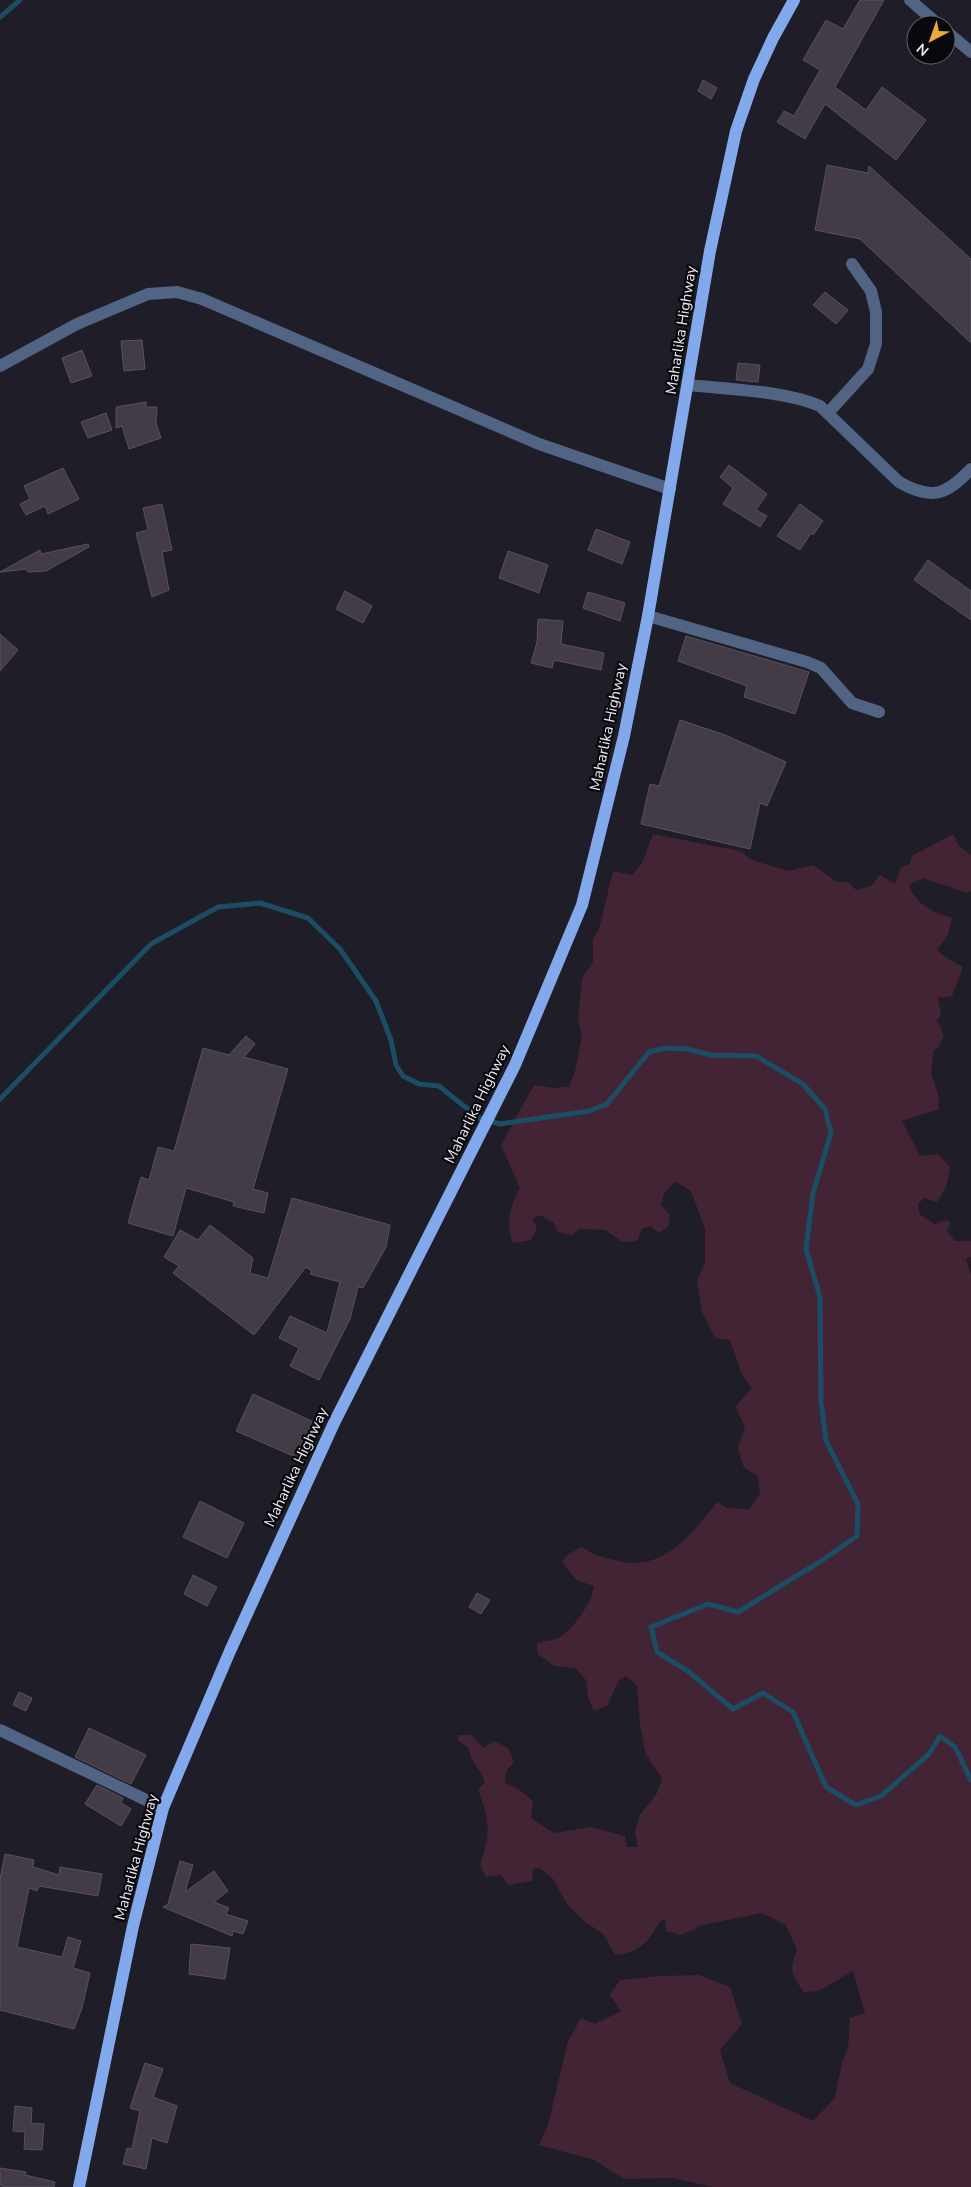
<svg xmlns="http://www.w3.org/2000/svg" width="971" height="2187" font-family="'Nunito Sans',sans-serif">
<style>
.green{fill:#432434}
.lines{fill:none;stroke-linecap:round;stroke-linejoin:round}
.stream{stroke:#1b4d65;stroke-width:5}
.building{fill:#433b45;stroke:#59515c}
.minor{stroke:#516484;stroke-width:12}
.major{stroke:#83a9ed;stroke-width:12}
.labels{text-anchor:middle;stroke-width:4.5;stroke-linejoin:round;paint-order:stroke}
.street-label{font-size:15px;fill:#ecebf3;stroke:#09080d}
</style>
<rect width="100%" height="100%" fill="#1e1d28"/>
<path class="green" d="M653,834L740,851L752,860L788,871L813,865L837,882H848L856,890L871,886L880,875L895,884L901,867L910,864L912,856L953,834L959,846L971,855V891L968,893L923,878L909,885C916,905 933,912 952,918L948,935L937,950L948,959L963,967L952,996L938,998L941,1014L937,1021L944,1035L939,1047L934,1051L931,1073L938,1094L939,1109L902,1121L920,1156L938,1154L950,1167L946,1187L937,1202L924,1198L918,1204L920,1215L935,1224L945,1220L951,1222L947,1231L955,1241H971V1257L966,1259L971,1275V2187H712L673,2178L624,2179L594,2160L539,2145L548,2125L568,2041L581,2018L595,2024L621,2011L610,1995L620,1980L659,1976L699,1975L730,1987L742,2024L720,2050L730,2083L813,2121L835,2098L842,2062L848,2048L850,2018L865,2013L853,1971L819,1991L804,1992C791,1974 789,1971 797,1950L786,1925L762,1913L703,1925L681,1935L666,1931L665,1919C655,1924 655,1933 648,1940C639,1950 627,1954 615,1955L603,1934L584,1921L567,1904L553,1879L540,1868L533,1869L532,1881L508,1885L501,1875L486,1877L480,1865C491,1830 490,1823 478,1789L485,1783C480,1767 472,1765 468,1747L458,1741V1735H472L483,1748L494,1741L508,1748L514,1762L506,1771L505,1783L517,1788L533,1801L531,1818L554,1833L591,1827L625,1836L627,1847H638L635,1833L639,1816L656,1795L662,1779L646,1754L640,1725L637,1686L626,1676L619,1680L607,1706L594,1711L588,1697L586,1680L575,1668L554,1666L538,1654L537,1643C543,1641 554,1641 560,1637C572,1630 594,1600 594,1586L576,1580L562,1562L569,1554L582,1547C594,1555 604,1558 618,1561C664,1572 692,1534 717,1502L727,1508L749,1509L760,1494L758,1476L744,1468L738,1448L745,1426L735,1407L752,1388L742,1375L730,1340L715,1338L702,1312L697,1281L705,1262V1229L691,1191L675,1181L664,1194L661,1205L670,1215L668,1227L659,1233L650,1226L642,1229L637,1241L622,1242L605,1230L579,1229L572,1235L558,1232L554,1223L540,1215L533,1219L537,1229L531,1240L513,1243C505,1224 510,1206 520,1188L501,1145L534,1085L554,1088L569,1086L575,1072L582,1037L578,1020L582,978L593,962V939L599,929L613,871L632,875L642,863Z"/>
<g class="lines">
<g class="stream">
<path d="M0,17L20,0"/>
<path d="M0,1099L151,944L218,907L260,903L308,918L340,949L376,1001L391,1040L396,1065L403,1076L419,1084L439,1086L479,1118L500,1124L589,1111L607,1104L649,1052L665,1048L687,1049L711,1055L756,1056L803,1084L825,1109L831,1133L813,1193L806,1249L820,1297L821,1402L826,1441L858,1504L857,1536L821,1561L738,1612L708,1604L651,1627L657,1652L688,1671L733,1709L763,1693L793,1712L826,1787L856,1805L881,1796L929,1754L940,1736L955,1747L971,1780"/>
</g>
</g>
<g class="building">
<path d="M860,0H884L835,87L866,110L882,87L926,120L896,160L825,104L805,139L777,122L784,111L794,116L820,70L803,60L826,20L843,29Z"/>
<path d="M703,80L717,88L711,99L698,91Z"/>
<path d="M827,165L868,173L869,166L971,259V343L860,239L815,230Z"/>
<path d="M825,292L848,310L836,324L813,305Z"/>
<path d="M142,340L145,369L124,371L121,341Z"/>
<path d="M82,350L92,376L71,383L62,358Z"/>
<path d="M738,363L760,365L758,382L736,380Z"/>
<path d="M146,402V407H157L156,423L161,438L129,449L122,426L116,428V407Z"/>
<path d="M106,413L112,430L88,438L81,422Z"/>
<path d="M729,465L767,494L756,510L767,516L760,527L723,504L733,488L720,477Z"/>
<path d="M63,468L79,499L48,514L45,506L26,515L20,504L30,499L24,486Z"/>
<path d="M162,504L172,550L162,552L169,590L152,597L136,533L148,530L143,508Z"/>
<path d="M800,504L823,521L813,535L811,533L800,550L777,536Z"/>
<path d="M596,529L630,542L622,564L588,550Z"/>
<path d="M88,544L89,547L46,571L28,572L27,569L0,572L40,550L41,554Z"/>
<path d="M508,551L548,565L539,593L499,578Z"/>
<path d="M928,560L971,591V620L914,580Z"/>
<path d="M345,591L372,606L363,623L336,609Z"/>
<path d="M588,592L625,603L620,621L583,608Z"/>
<path d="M538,619L563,621L561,644L604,653L601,670L554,660L552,668L531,663L537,642Z"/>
<path d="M0,634L18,650L0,671Z"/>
<path d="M686,636L809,672L795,714L744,697L747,686L678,661Z"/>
<path d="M680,720L725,735L786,762L767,806L760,803L750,849L641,824L650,784L659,786Z"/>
<path d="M246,1036L255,1044L244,1057L288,1069L253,1189L268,1193L264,1213L233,1206L234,1202L186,1188L173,1236L128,1223L141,1177L149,1180L158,1147L174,1151L203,1048L229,1055Z"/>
<path d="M292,1198L390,1225L386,1247L363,1288L358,1287L350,1319L319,1380L290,1366L299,1348L279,1338L290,1316L327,1333L340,1282L310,1274L312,1271L306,1267L254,1335L173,1273L179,1266L164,1257L180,1230L198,1240L210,1225L253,1258L250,1273L268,1278Z"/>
<path d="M253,1394L316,1423L300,1459L236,1431Z"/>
<path d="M200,1501L244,1523L227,1558L183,1537Z"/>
<path d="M193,1575L217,1587L207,1606L184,1594Z"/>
<path d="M477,1593L490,1600L481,1614L469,1607Z"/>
<path d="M19,1692L32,1698L26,1711L13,1705Z"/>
<path d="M89,1728L146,1755L131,1784L75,1757Z"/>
<path d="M97,1785L123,1798L121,1803L131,1809L121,1826L85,1804Z"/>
<path d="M5,1854L34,1860L33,1867L59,1875L60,1867L102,1874L98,1896L39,1886L37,1891L29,1888L17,1947L62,1957L68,1937L81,1941L73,1968L90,1973L82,2008L74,2029L0,2010V1879Z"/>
<path d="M180,1861L193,1865L185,1892L214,1871L228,1891L214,1902L229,1908L226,1914L248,1921L243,1934L233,1931L232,1936L163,1907L168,1904Z"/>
<path d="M191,1944L230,1948L225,1979L189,1974Z"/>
<path d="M145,2063L163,2069L153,2097L177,2106L167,2143L152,2138L146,2169L123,2164L127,2148L132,2149L140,2111L130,2108Z"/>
<path d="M15,2106L32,2108L31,2123L44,2124L42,2150L24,2149L25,2132L13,2131Z"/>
<path d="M0,2168L26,2172L25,2175L55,2182L54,2187H4L0,2185Z"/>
</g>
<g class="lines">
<g class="minor">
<path d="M910,0L939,25"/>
<path d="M946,31L971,52"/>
<path d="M0,366L77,324L148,294L177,292L202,299L539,444L670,489"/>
<path d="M688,385C727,389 786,391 820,406L899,482C932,501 946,495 971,469"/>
<path d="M828,413L868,369L876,344V312L871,291L852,264"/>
<path d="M648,616L807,662L821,668L852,703L879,712"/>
<path d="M0,1730L163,1808"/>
</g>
<path class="major" d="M79,2187L133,1926L163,1808L230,1651L334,1423L515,1065L582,905L624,736L648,616L710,251L736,131L754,79L773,38L794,0"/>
</g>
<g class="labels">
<g class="street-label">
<text transform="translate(681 330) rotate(-81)" y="5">Maharlika Highway</text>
<text transform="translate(608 727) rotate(-78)" y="5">Maharlika Highway</text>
<text transform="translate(477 1104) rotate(-64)" y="5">Maharlika Highway</text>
<text transform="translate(296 1467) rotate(-65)" y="5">Maharlika Highway</text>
<text transform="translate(136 1857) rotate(-75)" y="5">Maharlika Highway</text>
</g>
</g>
<g transform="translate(931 40) rotate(221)"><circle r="24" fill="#09080d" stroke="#646369"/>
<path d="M0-4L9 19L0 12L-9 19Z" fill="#eda83b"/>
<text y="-8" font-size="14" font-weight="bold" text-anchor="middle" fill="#ecebf3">N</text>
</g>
</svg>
